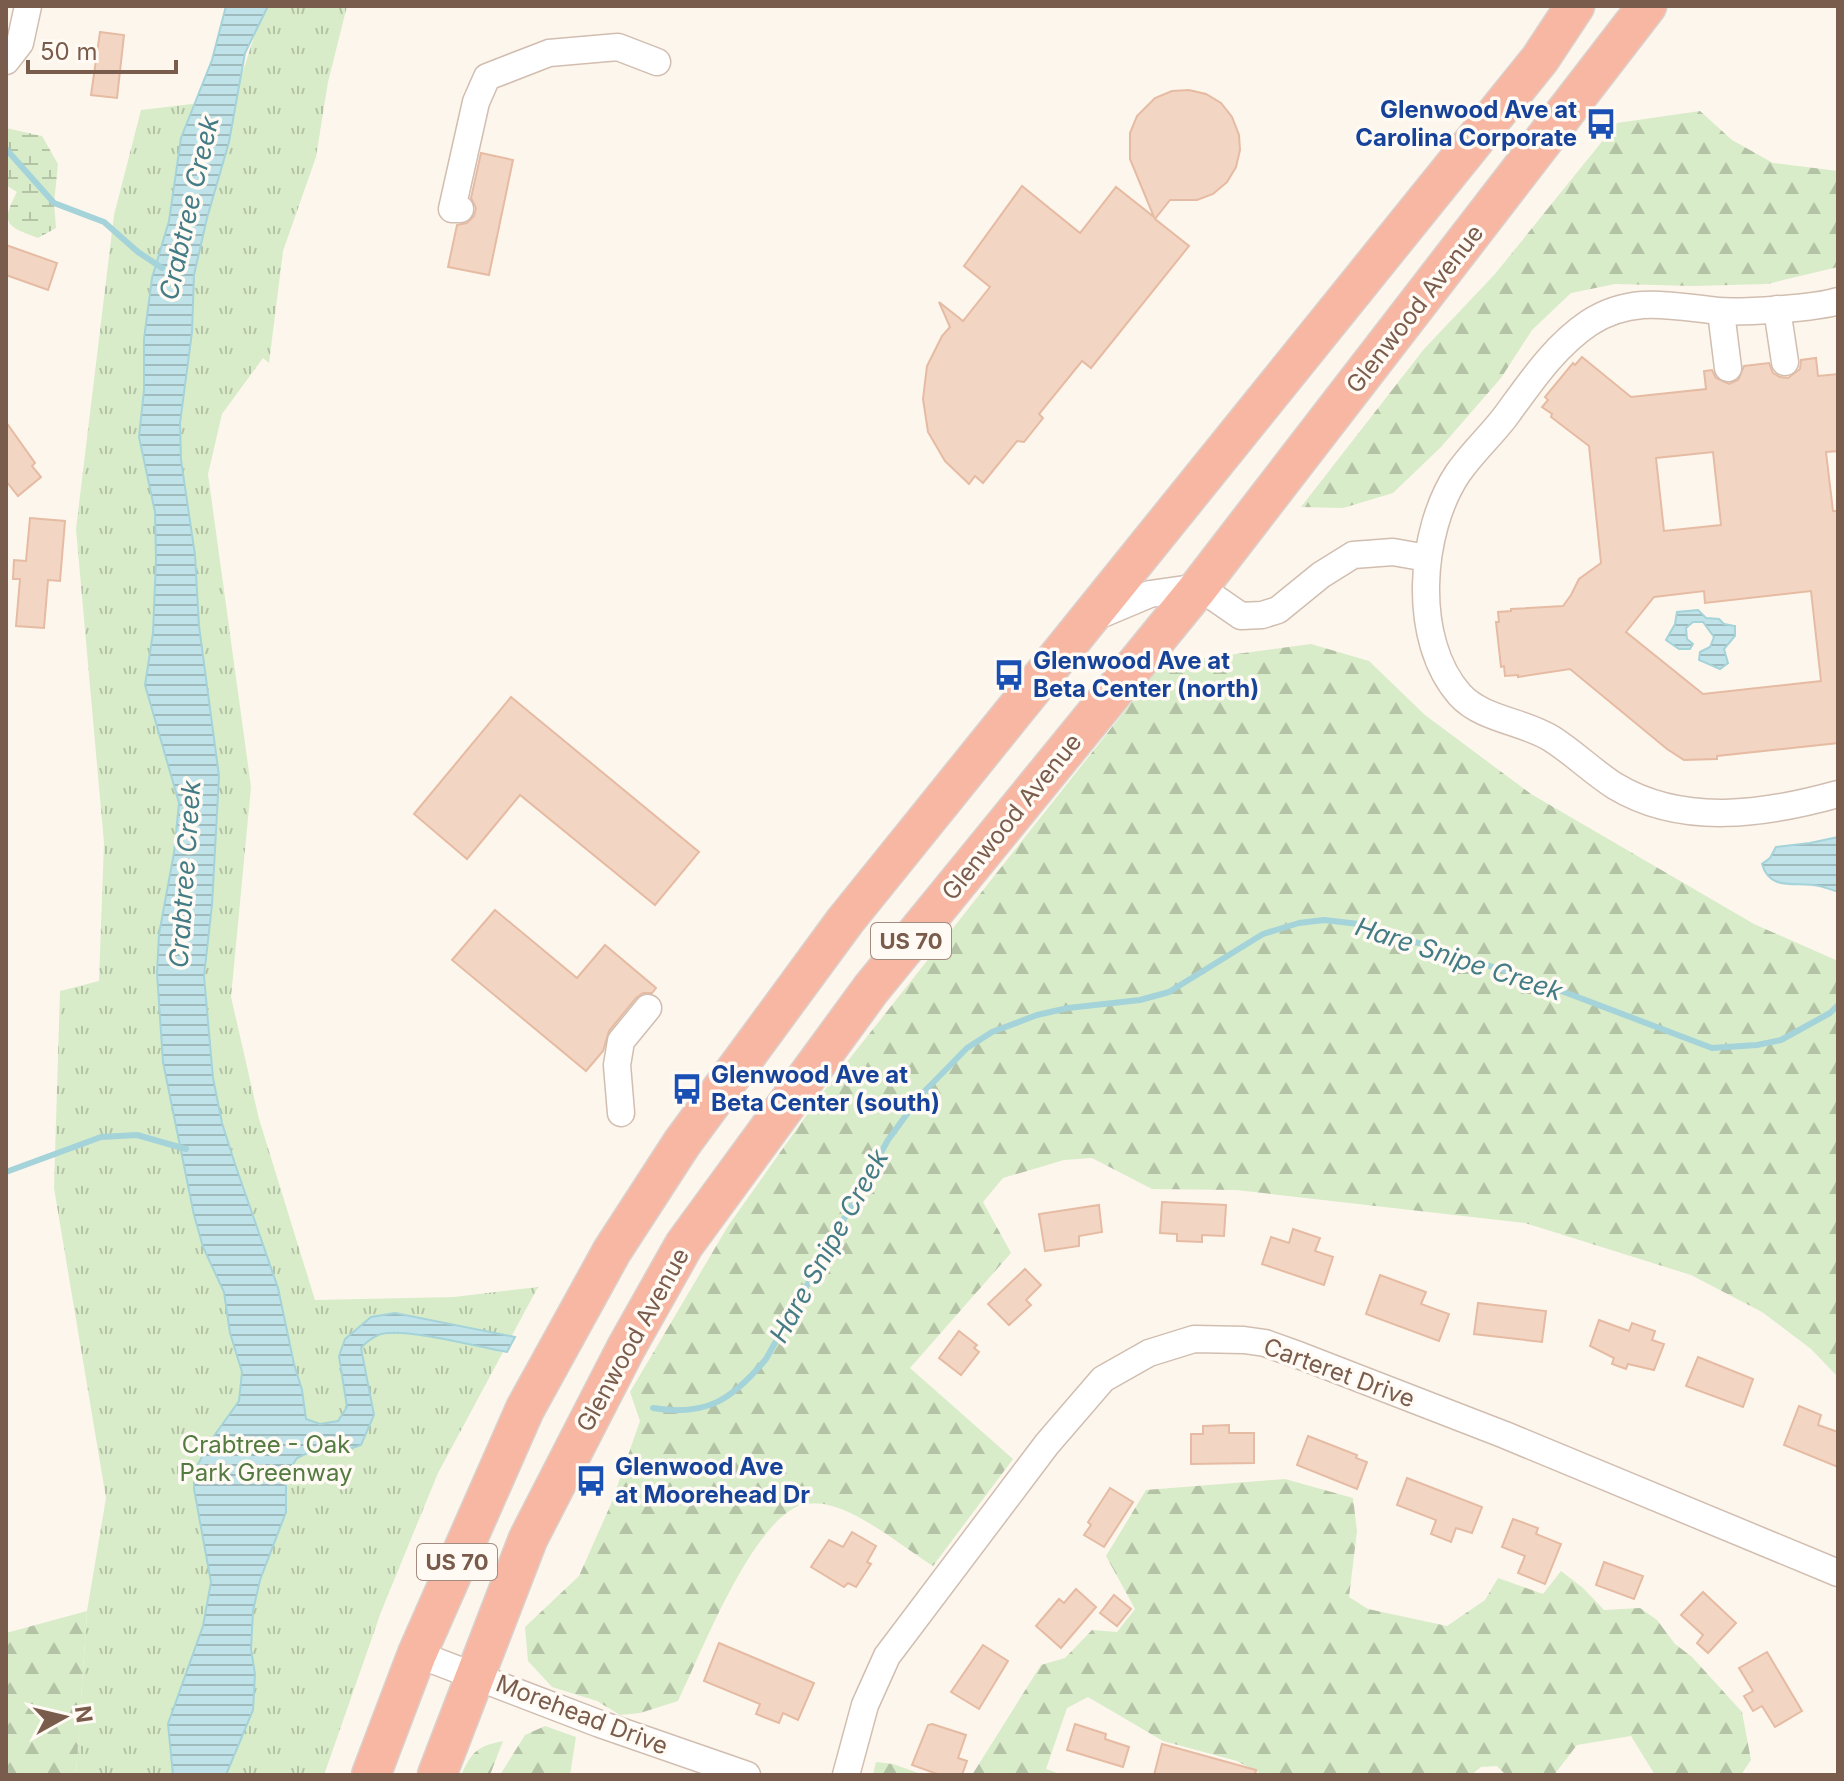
<svg xmlns="http://www.w3.org/2000/svg" width="1844" height="1781" font-family="Inter,sans-serif">
<style>
.forest{fill:url(#forest-firs)}
.wetland{fill:url(#wetland-marsh)}
.park{fill:url(#park-tufts)}
.water{fill:url(#water-rules);stroke:#a5d3da;stroke-width:2}
.lines{fill:none;stroke-linecap:round;stroke-linejoin:round}
.stream{stroke:#a5d3da;stroke-width:6}
.building{fill:#f3d5c3;stroke:#e6bba3;stroke-width:2;fill-rule:evenodd}
.minor-casing{stroke:#d1beb0;stroke-width:29}
.highway-casing{stroke:#dad1cd;stroke-width:41}
.minor{stroke:#fff;stroke-width:26}
.highway{stroke:#f7b7a3;stroke-width:38}
.labels{text-anchor:middle;stroke-width:7;stroke-linejoin:round;paint-order:stroke}
.shield{fill:#fffaf3;stroke:#a28b7f;stroke-width:2}
.shield-label{font-size:22px;font-weight:bold;fill:#7a5c4d}
.transit-label{font-size:24px;font-weight:bold;fill:#164399;stroke:#fffaf3;text-anchor:start}
.street-label{font-size:24px;fill:#7a5c4d;stroke:#fffaf3}
.park-label{font-size:24px;fill:#537a41;stroke:#fffaf3}
.water-label{font-size:26px;font-style:italic;fill:#437c86;stroke:#fffaf3}
</style>
<defs>
<pattern id="forest-firs" width="22" height="20" patternUnits="userSpaceOnUse" patternTransform="scale(2)"><rect width="22" height="20" fill="#d8ecc9"/><path d="M5 1l3.5 6h-7zM16 11l3.5 6h-7z" fill="#b4c2a5"/></pattern>
<pattern id="wetland-marsh" width="20" height="14" patternUnits="userSpaceOnUse" patternTransform="scale(2)"><rect width="20" height="14" fill="#d8ecc9"/><path d="M1 5h8M5 5V1M11 12h8M15 12V8" fill="none" stroke="#b4c2a5"/></pattern>
<pattern id="park-tufts" width="24" height="20" patternUnits="userSpaceOnUse" patternTransform="scale(2)"><rect width="24" height="20" fill="#d8ecc9"/><path d="M3 7l-1-3M5 7V3M7 7l1-3M15 17l-1-3M17 17v-4M19 17l1-3" fill="none" stroke="#b4c2a5"/></pattern>
<pattern id="water-rules" width="6" height="5" patternUnits="userSpaceOnUse" patternTransform="scale(2)"><rect width="6" height="5" fill="#bfe3e8"/><path d="M0 2.5h6" fill="none" stroke="#a0bbbe"/></pattern>
</defs>
<rect width="100%" height="100%" fill="#fdf6ec"/>
<g class="forest">
<path d="M1700,111L1732,140L1773,163L1838,171V267L1767,284L1694,286L1615,284L1571,293L1532,330L1501,378L1441,447L1393,493L1343,508L1301,507L1424,349L1495,274L1617,123Z"/>
<path d="M1311,644L1369,661L1425,715L1531,794L1754,924L1838,961V1377L1811,1349L1762,1312L1691,1275L1525,1223L1236,1190L1152,1189L1092,1158L1064,1160L1003,1178L983,1202L1011,1253L910,1368L1013,1459L933,1566C903,1547 863,1513 828,1505C821,1503 804,1503 798,1506C750,1527 701,1653 678,1701L640,1713L620,1715L597,1701L552,1687L528,1661L525,1627L579,1576L611,1504L640,1421L630,1392L728,1226L820,1096L1162,664Z"/>
<path d="M1285,1479L1353,1498L1357,1531L1349,1597L1368,1609L1447,1626L1485,1600L1498,1578L1543,1594L1561,1571L1583,1588L1604,1610L1640,1608L1657,1620L1675,1644L1692,1657L1742,1712L1751,1760L1741,1775H1655L1631,1736L1577,1745L1554,1775H1506L1497,1766L1481,1767L1471,1775H1263L1237,1761L1163,1741L1088,1697L1067,1708L1046,1769L1063,1775H972L1041,1665L1065,1658L1092,1630L1117,1632L1135,1609L1106,1556L1146,1490Z"/>
<path d="M87,1611L76,1775H6V1633Z"/>
<path d="M545,1726L576,1737L570,1775H500L525,1735Z"/>
<path d="M503,1741L490,1775H461C472,1751 478,1746 503,1741Z"/>
<path d="M876,1762L893,1764L924,1775H873Z"/>
</g>
<path class="wetland" d="M6,128L42,136L58,164L54,203L56,228L38,238C6,226 0,224 17,192L6,185Z"/>
<path class="park" d="M264,6H347L328,82L316,157L283,251L269,363L263,358L222,414L208,474L251,787L231,997L259,1119L315,1300L454,1297L538,1287L438,1473L381,1612L324,1775H76L87,1611L106,1498L54,1188L60,991L99,981L104,843L76,529L114,215L141,110L234,99Z"/>
<g class="water">
<path d="M226,6H268L245,53L229,142L207,218L194,275L192,332L180,423L181,460L195,555L199,626L219,776L212,905L204,976L213,1078L222,1123L235,1164L278,1288L294,1364L302,1390L306,1419L320,1424L338,1421L347,1407L339,1356L345,1339L371,1317L395,1313L515,1337L507,1352C478,1347 408,1328 381,1334C372,1337 367,1341 361,1348L374,1415L361,1445L341,1452L314,1450L297,1458L286,1475V1512L260,1580L253,1611L251,1649L255,1674L253,1710L226,1775H173L168,1724L203,1626L211,1582L194,1489V1472L209,1443L239,1401L242,1372L230,1333L224,1292L203,1247L194,1215L163,1062L157,973L159,934L174,853L179,803L145,685L153,633L156,559L155,512L139,437L144,390V339L152,278L169,221L181,138L212,60Z"/>
<path d="M1698,610L1706,618L1719,619L1724,624L1735,626V636L1724,649L1728,663L1720,669L1699,660L1700,652L1710,647L1714,637L1703,622H1693L1686,628L1687,639L1693,644L1690,649H1679L1666,640L1675,624L1677,612Z"/>
<path d="M1838,837V892C1832,890 1825,887 1819,886C1796,881 1770,892 1762,864L1770,858L1776,847L1810,843Z"/>
</g>
<g class="lines">
<g class="stream">
<path d="M6,149L54,203L104,222L138,252L162,268"/>
<path d="M6,1172L101,1137L137,1135L186,1149"/>
<path d="M653,1408C707,1417 733,1399 766,1359L888,1140L920,1096L967,1048L992,1032L1037,1015L1068,1008L1140,1000L1169,992L1263,934L1299,923L1324,920L1359,924L1530,979L1712,1048L1757,1045L1781,1040L1830,1013L1838,1005"/>
</g>
</g>
<g class="building">
<path d="M100,32L124,35L117,98L91,95Z"/>
<path d="M1189,90L1206,94L1221,103L1232,117L1239,135L1240,150L1236,167L1227,182L1213,194L1197,200H1170L1155,219L1189,246L1091,368L1082,361L1039,414L1043,418L1024,442L1017,441L983,483L975,476L969,484L945,461L928,432L923,399L927,366L942,336L950,327L939,302L963,321L990,287L964,266L1022,186L1080,233L1116,187L1154,217L1130,159V133L1137,116L1155,98L1172,91Z"/>
<path d="M481,153L513,160L489,275L448,267L457,225L467,223L474,216L476,208L471,198Z"/>
<path d="M6,245L57,263L48,290L6,275Z"/>
<path d="M1582,357L1631,397L1706,389L1704,371L1712,370L1716,378L1729,384L1738,380L1744,366L1769,363L1773,373L1780,377L1788,378L1800,369L1801,360L1816,358L1818,376L1838,374V451L1826,452L1833,511H1838V743L1717,756V759L1684,760L1667,749L1570,669L1518,677V675L1505,676L1504,666L1501,667L1496,622H1499L1498,612L1511,611V609L1563,606L1571,595L1579,579L1601,563L1589,446L1551,417L1552,414L1542,407L1548,400L1545,397L1573,363L1575,365ZM1713,452L1721,525L1664,531L1656,458ZM1704,591L1705,603L1811,591L1821,681L1703,694L1626,632L1654,597Z"/>
<path d="M6,422L35,463L32,466L41,477L18,496L6,481Z"/>
<path d="M30,518L65,521L60,581L48,580L44,628L16,626L20,579H13L14,560L26,561Z"/>
<path d="M511,697L699,852L655,905L520,795L467,859L414,814Z"/>
<path d="M495,910L577,978L605,945L656,988L652,993H643L636,998L609,1031L603,1051L586,1071L452,960Z"/>
<path d="M1162,1202L1226,1205L1224,1236L1202,1235V1242L1177,1241V1234L1160,1233Z"/>
<path d="M1099,1205L1102,1232L1079,1236V1246L1045,1251L1039,1214Z"/>
<path d="M1293,1229L1320,1238L1315,1251L1333,1257L1324,1285L1262,1264L1271,1237L1289,1243Z"/>
<path d="M1025,1269L1041,1285L1026,1300L1031,1305L1009,1325L988,1304Z"/>
<path d="M1380,1275L1426,1292L1421,1304L1449,1314L1439,1341L1366,1314Z"/>
<path d="M1478,1303L1546,1311L1542,1342L1474,1334Z"/>
<path d="M1599,1320L1629,1331L1632,1323L1655,1331L1652,1340L1664,1344L1654,1370L1628,1364L1626,1369L1612,1364L1614,1358L1590,1346Z"/>
<path d="M959,1331L977,1345L974,1348L979,1352L961,1375L939,1358Z"/>
<path d="M1698,1357L1753,1379L1743,1407L1686,1386Z"/>
<path d="M1799,1406L1821,1415L1818,1425L1838,1432V1467L1784,1445Z"/>
<path d="M1229,1425V1433H1254V1463L1191,1464V1434H1203V1426Z"/>
<path d="M1308,1436L1357,1455L1356,1458L1367,1462L1357,1489L1297,1465Z"/>
<path d="M1407,1478L1482,1507L1472,1533L1456,1528L1451,1542L1431,1534L1436,1520L1397,1505Z"/>
<path d="M1110,1488L1133,1502L1104,1547L1084,1535L1091,1525L1088,1522Z"/>
<path d="M1513,1519L1538,1528L1536,1534L1561,1544L1545,1584L1518,1573L1525,1556L1502,1547Z"/>
<path d="M852,1532L876,1546L867,1562L871,1564L856,1587L848,1583L844,1587L811,1567L829,1540L843,1547Z"/>
<path d="M1604,1562L1643,1576L1634,1599L1596,1585Z"/>
<path d="M1076,1589L1096,1607L1061,1648L1036,1626L1059,1599L1064,1603Z"/>
<path d="M1703,1592L1736,1623L1708,1653L1697,1643L1703,1635L1681,1615Z"/>
<path d="M1114,1595L1131,1609L1117,1626L1100,1613Z"/>
<path d="M719,1643L814,1683L798,1720L783,1713L779,1723L756,1714L760,1704L704,1681Z"/>
<path d="M983,1645L1008,1661L979,1709L951,1692Z"/>
<path d="M1767,1652L1802,1711L1775,1727L1762,1706L1753,1711L1744,1696L1753,1691L1739,1668Z"/>
<path d="M932,1724L966,1735L958,1758L967,1761L962,1775H940L912,1765L928,1725Z"/>
<path d="M1075,1724L1106,1734L1105,1739L1129,1747L1123,1767L1067,1750Z"/>
<path d="M1162,1744L1256,1770L1255,1775H1154Z"/>
</g>
<g class="lines">
<defs>
<g id="minor">
<path d="M6,61L20,43L28,6"/>
<path d="M460,209H452L476,102L487,77L549,53L618,47L657,62"/>
<path d="M1838,301C1818,308 1740,313 1718,311C1671,306 1632,295 1589,323C1555,346 1532,380 1508,413C1493,434 1473,451 1458,473C1419,531 1411,640 1460,695C1483,720 1524,721 1552,739C1574,753 1593,772 1615,786C1683,827 1766,814 1838,794"/>
<path d="M1777,309L1785,362"/>
<path d="M1721,312L1728,368"/>
<path d="M1093,618L1150,594L1199,587L1241,616L1262,615L1278,610L1321,575L1353,555L1393,552L1427,558"/>
<path d="M621,1113L617,1065L621,1041L648,1008"/>
<path d="M417,1654L600,1724L747,1775"/>
<path d="M846,1775L865,1705L887,1656L1047,1444L1103,1379L1149,1353L1194,1339L1244,1340L1265,1343L1301,1356L1505,1435L1838,1573"/>
</g>
<g id="highway">
<path d="M371,1775L417,1654L525,1409L612,1251L682,1143L845,921L1540,59L1575,6"/>
<path d="M437,1775L528,1539L626,1348L684,1245L871,989L1199,587L1647,6"/>
</g>
</defs>
<use href="#minor" class="minor-casing"/>
<use href="#highway" class="highway-casing"/>
<use href="#minor" class="minor"/>
<use href="#highway" class="highway"/>
</g>
<defs>
<symbol id="bus-bare" viewBox="-9 -9 18 18"><path d="M-5-6H5V4H4V6H2V4H-2V6H-4V4H-5ZM-3.5-4V0h7V-4ZM-3.5 1.2v1.5H-2V1.2ZM2 1.2v1.5H3.5V1.2Z" fill="#1a4fb4" stroke="#fffaf3" stroke-width="2.5" paint-order="stroke"/></symbol>
</defs>
<g fill-rule="evenodd">
<use href="#bus-bare" x="1579" y="102" width="44" height="44"/>
<use href="#bus-bare" x="987" y="653" width="44" height="44"/>
<use href="#bus-bare" x="665" y="1067" width="44" height="44"/>
<use href="#bus-bare" x="569" y="1459" width="44" height="44"/>
</g>
<g class="labels">
<g class="shield">
<rect x="871" y="923" width="80" height="36" rx="6"/>
<rect x="417" y="1544" width="80" height="36" rx="6"/>
</g>
<g class="shield-label">
<text x="911" y="949">US 70</text>
<text x="457" y="1570">US 70</text>
</g>
<g class="transit-label">
<text x="1577" y="118" text-anchor="end">Glenwood Ave at<tspan x="1577" dy="28">Carolina Corporate</tspan></text>
<text x="1033" y="669">Glenwood Ave at<tspan x="1033" dy="28">Beta Center (north)</tspan></text>
<text x="711" y="1083">Glenwood Ave at<tspan x="711" dy="28">Beta Center (south)</tspan></text>
<text x="615" y="1475">Glenwood Ave<tspan x="615" dy="28">at Moorehead Dr</tspan></text>
</g>
<g class="street-label">
<text transform="translate(1415 309) rotate(-52)" y="8">Glenwood Avenue</text>
<text transform="translate(1012 817) rotate(-51)" y="8">Glenwood Avenue</text>
<text transform="translate(633 1340) rotate(-61)" y="8">Glenwood Avenue</text>
<text transform="translate(1339 1373) rotate(20)" y="8">Carteret Drive</text>
<text transform="translate(582 1715) rotate(21)" y="8">Morehead Drive</text>
</g>
<g class="park-label">
<text x="266" y="1453">Crabtree - Oak<tspan x="266" dy="28">Park Greenway</tspan></text>
</g>
<g class="water-label">
<text transform="translate(189 208) rotate(-77)" y="9">Crabtree Creek</text>
<text transform="translate(185 874) rotate(-86)" y="9">Crabtree Creek</text>
<text transform="translate(1459 959) rotate(18)" y="9">Hare Snipe Creek</text>
<text transform="translate(829 1246) rotate(-61)" y="9">Hare Snipe Creek</text>
</g>
</g>
<rect width="1844" height="1781" fill="none" stroke="#7a5c4d" stroke-width="16"/>
<g transform="translate(64 1717) rotate(82)" stroke="#fffaf3" stroke-width="6" paint-order="stroke">
<path d="M0-6L14 30L0 20L-14 30Z" fill="#7a5c4d"/>
<text y="-12" font-size="22" font-weight="bold" text-anchor="middle" fill="#7a5c4d">N</text>
</g>
<path d="M28 60v12h148v-12" fill="none" stroke="#7a5c4d" stroke-width="4"/>
<text x="40" y="60" font-size="24" fill="#7a5c4d" stroke="#fffaf3" stroke-width="6" paint-order="stroke">50 m</text>
</svg>
